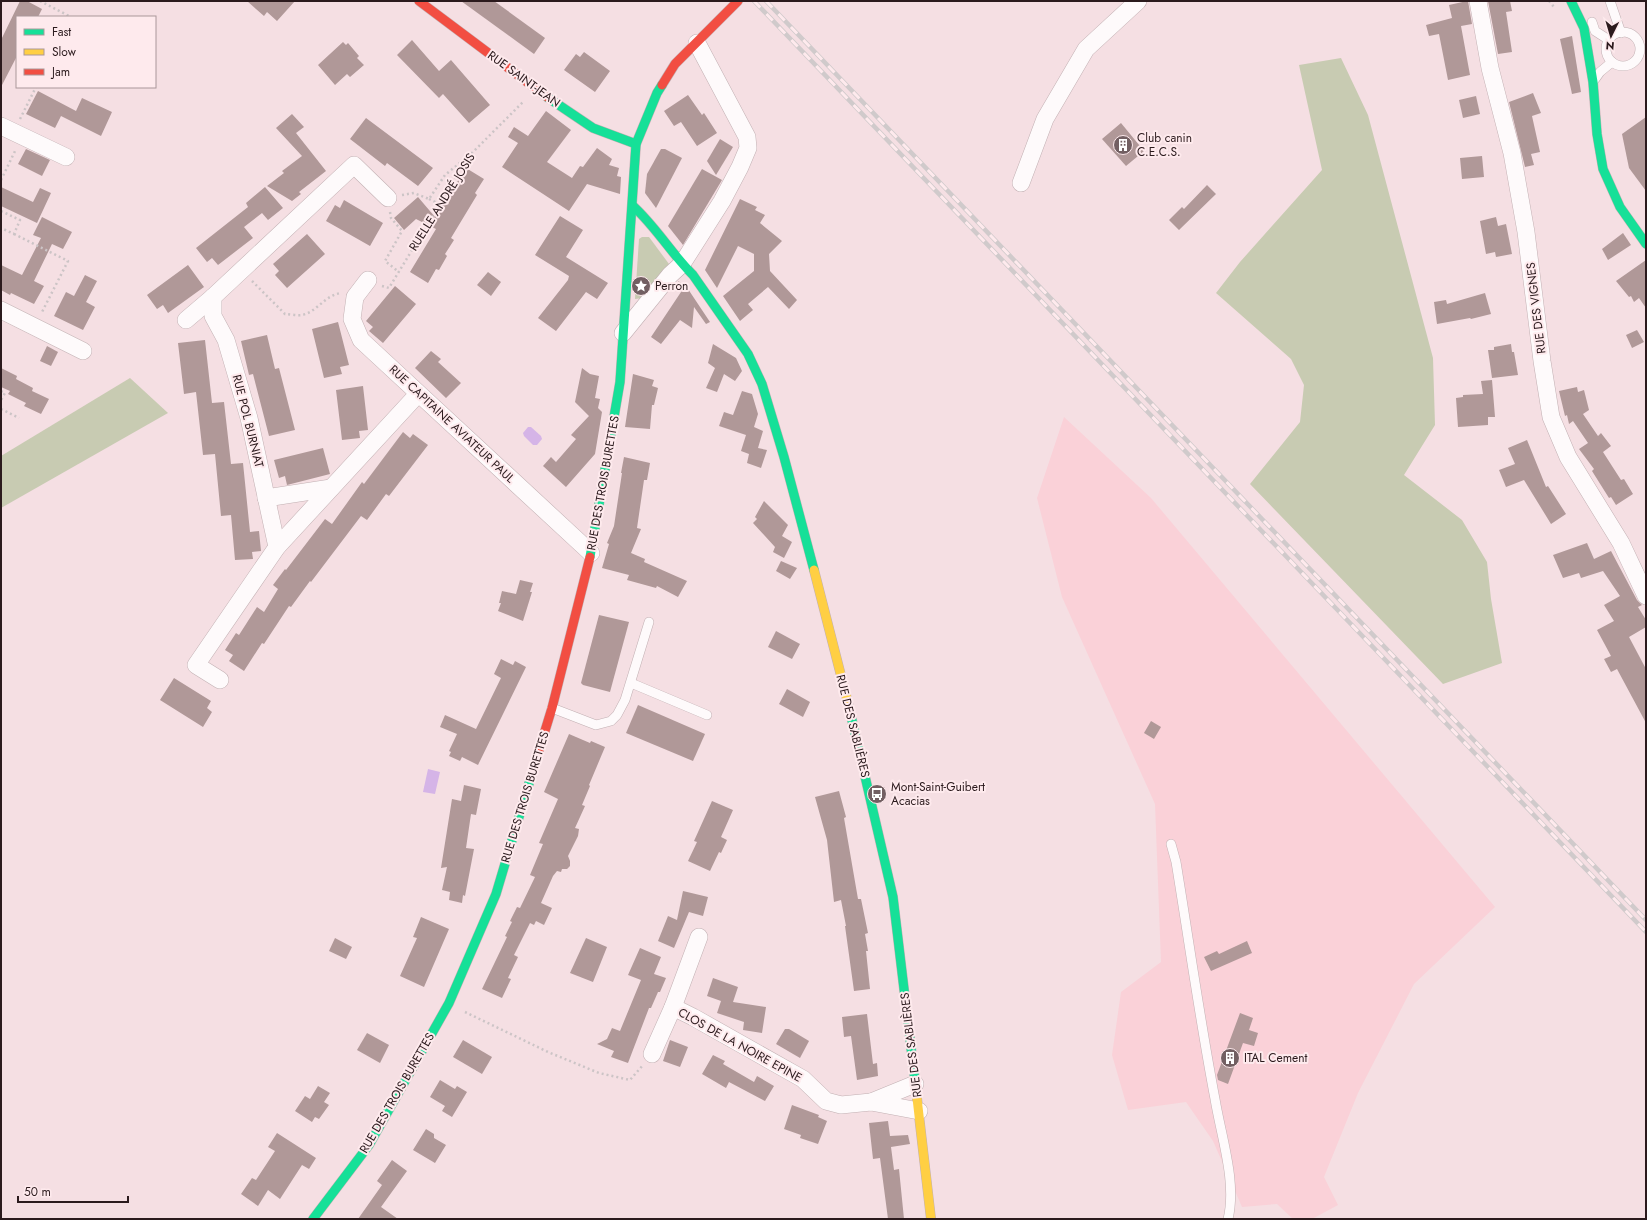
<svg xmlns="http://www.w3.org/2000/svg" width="1647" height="1220" font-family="Jost,sans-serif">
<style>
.built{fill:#fad1d8}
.green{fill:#c8cbb2}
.water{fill:#d5b4e7}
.building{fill:#b09898}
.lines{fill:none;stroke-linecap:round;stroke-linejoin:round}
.lane-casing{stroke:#c2b0b3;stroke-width:10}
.street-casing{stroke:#c2b0b3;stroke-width:18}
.fast-casing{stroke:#c2b0b3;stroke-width:10}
.slow-casing{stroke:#c2b0b3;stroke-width:10}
.jam-casing{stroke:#c2b0b3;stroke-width:10}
.path{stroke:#ccc4c6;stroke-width:2.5;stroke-dasharray:2 3;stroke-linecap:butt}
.lane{stroke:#fefafb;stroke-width:9}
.street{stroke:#fefafb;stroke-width:17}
.fast{stroke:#16e098;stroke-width:9}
.slow{stroke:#ffcf43;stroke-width:9}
.jam{stroke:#f24e42;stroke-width:9}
.rail-casing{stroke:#d0cacb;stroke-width:4.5}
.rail{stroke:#feeaed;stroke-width:3;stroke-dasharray:9;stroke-linecap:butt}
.labels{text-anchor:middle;stroke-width:4;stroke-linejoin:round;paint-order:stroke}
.street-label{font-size:12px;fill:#2b1a1d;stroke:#feeaed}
.poi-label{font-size:12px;fill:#2b1a1d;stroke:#feeaed;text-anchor:start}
</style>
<rect width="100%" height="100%" fill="#f5dfe3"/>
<path class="built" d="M1064,417L1151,498L1495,907L1414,984L1358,1093L1324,1177L1338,1205L1312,1219H1293L1277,1204L1242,1207L1213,1141L1186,1102L1128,1110L1112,1055L1121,992L1161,962L1155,804L1062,597L1037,498Z"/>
<g class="green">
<path d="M1341,58L1368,115L1433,358L1435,425L1404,475L1462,520L1487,562L1491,599L1502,663L1443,684L1250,484L1300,422L1304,385L1291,359L1216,293L1240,262L1322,170L1299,65Z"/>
<path d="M642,237H649L669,264L643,298L635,299L639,239Z"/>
<path d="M130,378L168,413L1,508V456Z"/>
</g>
<g class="water">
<path d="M528,427H531L541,436L542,439L537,445H533L524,436L523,433Z"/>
<path d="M428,769L440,772L435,794L423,792Z"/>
</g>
<g class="building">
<path d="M20,1H27L42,9L38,17H17V56L1,87V40Z"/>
<path d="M247,1H295L277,21L267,12L264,16Z"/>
<path d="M461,1H494L545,38L534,54Z"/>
<path d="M1467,1H1468L1472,24L1461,26L1470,75L1448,80L1439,34L1429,36L1426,25L1452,18L1449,5Z"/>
<path d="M1488,1H1510L1512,11L1506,12L1512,52L1498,54Z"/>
<path d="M1572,36L1581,92L1572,94L1560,39Z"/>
<path d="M412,40L439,71L451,60L490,105L469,123L443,94L439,98L397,55Z"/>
<path d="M343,42L346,45L348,43L359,56L357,58L364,65L350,77L347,74L335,85L318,65Z"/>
<path d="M584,52L610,71L595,92L564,70L576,54L580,57Z"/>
<path d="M38,91L76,111L82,98L112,112L101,136L61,116L55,128L26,114Z"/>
<path d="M1533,93L1541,113L1532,116L1540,152L1531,154L1534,165L1525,167L1509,102Z"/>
<path d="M688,95L702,115L704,113L717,133L697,146L681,122L674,126L664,111Z"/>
<path d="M1476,96L1480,114L1463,118L1459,100Z"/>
<path d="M546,111L571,130L547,162L572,178L580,166L583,167L597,148L612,159L609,165L619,168L617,176L621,177L620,194L587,184L569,211L502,167L518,143L508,137L514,127L528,136Z"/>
<path d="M292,114L304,127L296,133L326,171L299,192L301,194L292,201L267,186L284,173L282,171L302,156L276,128Z"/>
<path d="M1646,117V191L1629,168L1622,134Z"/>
<path d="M366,118L433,168L418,186L387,163L385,166L350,139Z"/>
<path d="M1121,123L1144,151L1126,166L1102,139Z"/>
<path d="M720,139L733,147L716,175L707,161Z"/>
<path d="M26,149L50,160L42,176L18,164Z"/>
<path d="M661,149H665L682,158L656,208L645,193L647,174Z"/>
<path d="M1482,156L1484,177L1462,179L1460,158Z"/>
<path d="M466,168L484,179L475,193L477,195L451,238L454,240L445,254L447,256L439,270L436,269L428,283L410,272L436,229L416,219L404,230L394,218L418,197L435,217Z"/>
<path d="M702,169L722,180L683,245L668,226Z"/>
<path d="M1207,185L1216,194L1179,230L1169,220L1182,207L1184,209Z"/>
<path d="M1,187L33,202L40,188L51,193L37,223L1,206Z"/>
<path d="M265,187L283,208L268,220L262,213L244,227L253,238L218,265L212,258L207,262L196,248L248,207L246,203Z"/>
<path d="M740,199L757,207L755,210L765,215L760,223L782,241L769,254L770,271L797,300L789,309L768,287L748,304L753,310L740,321L723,296L754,271V254L738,246L717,288L705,270Z"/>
<path d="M344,200L383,223L370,246L326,221L335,205L340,208Z"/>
<path d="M560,216L583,230L566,257L608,283L597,299L586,292L556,331L538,318L568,280L569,276L535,255Z"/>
<path d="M42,217L72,232L63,249L52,244L34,281L44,286L34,304L11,293L10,295L1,290V265L22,275L41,238L33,235Z"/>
<path d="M1496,217L1498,226L1506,224L1512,254L1496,257L1495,252L1486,254L1480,221Z"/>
<path d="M1623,233L1631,245L1608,260L1602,249Z"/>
<path d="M307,234L325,254L287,288L275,275L279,271L273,264Z"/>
<path d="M1646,260V308L1639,298L1634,302L1631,296L1629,297L1616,281Z"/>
<path d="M188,265L204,287L168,313L163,305L157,309L147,295Z"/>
<path d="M488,272L501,282L491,296L477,285Z"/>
<path d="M85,275L97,281L86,302L95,307L83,330L54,316L66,292L74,296Z"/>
<path d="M678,281L686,286L710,322L706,324L694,307L692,328L680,320L661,344L651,337L683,289Z"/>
<path d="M395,286L416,304L383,343L369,331L373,327L366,321Z"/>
<path d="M1485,293L1491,314L1471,319L1470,318L1437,324L1434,302L1446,300L1447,304Z"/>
<path d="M338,322L349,365L340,367L342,374L324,378L312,329Z"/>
<path d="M1637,330L1644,342L1632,348L1626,335Z"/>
<path d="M267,335L275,369L279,368L295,430L269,436L253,374L249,375L241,341Z"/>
<path d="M205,340L212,403L224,402L231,464L243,463L250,532L259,531L261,551L252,552L253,559L235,560L231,515L221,516L215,454L203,455L196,392L184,394L178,343Z"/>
<path d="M713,344L736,358L742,371L735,381L724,374L717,392L706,388L715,368L708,363Z"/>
<path d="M1511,344L1512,352H1514L1518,375L1492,378L1488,350H1494V347Z"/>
<path d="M47,346L58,352L51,366L40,361Z"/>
<path d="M431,351L441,359L438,362L461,383L446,398L415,368Z"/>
<path d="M1,368L17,376L16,379L33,388L32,391L49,399L41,414L24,406L26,403L8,394L10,391L1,387Z"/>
<path d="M582,368L590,374L599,376L595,398L600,399L598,408L602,412L595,454L566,487L543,466L551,457L556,462L576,439L571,435L589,416L575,402Z"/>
<path d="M633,374L654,380L652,386L658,388L654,405H652L650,429L625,427Z"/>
<path d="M1492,380L1495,417H1488V425L1458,427L1456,398L1463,397V395L1483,394L1481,381Z"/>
<path d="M363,386L368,430L359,431L360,438L342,440L336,390Z"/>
<path d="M1577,387L1578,392L1584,390L1589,410L1583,414L1598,436L1601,433L1611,446L1603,452L1621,480L1624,479L1633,494L1616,505L1611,497L1609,498L1592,471L1594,469L1579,449L1588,443L1573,421L1569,424L1567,415L1565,416L1559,391Z"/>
<path d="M742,391L752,394L758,414L754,427L763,431L758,448L767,450L761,468L747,463L749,454L741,451L746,435L719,426L724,412L733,415Z"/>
<path d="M403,432L410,438L413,434L428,445L389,496L386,494L367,520L361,516L311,582L310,581L291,607L289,606L264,644L262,643L244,671L229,661L233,655L225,650L236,633L239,635L257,607L264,612L278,589L273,585L285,569L286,570L325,519L332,524L362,482L364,484Z"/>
<path d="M1527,440L1546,487L1548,486L1566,514L1551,524L1524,480L1506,487L1499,470L1515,464L1508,448Z"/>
<path d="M323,448L330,474L287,485L285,476L279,478L274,460Z"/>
<path d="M624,457L650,463L647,480H644L637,528L641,529L631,553L645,559L644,562L687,581L678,597L657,586L656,588L627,580L629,575L602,568L609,544L607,543L614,526L622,473H621Z"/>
<path d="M764,501L788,525L782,536L792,542L784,558L773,552L775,547L753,523L757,519L755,517Z"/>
<path d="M1587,543L1594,559L1611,551L1637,600L1642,605L1638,607L1646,620V627L1629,637L1646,669V723L1617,669L1611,672L1604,659L1611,656L1597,630L1614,621L1604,605L1620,596L1603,571L1581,578L1579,573L1563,578L1553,555Z"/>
<path d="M781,561L797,568L790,579L776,571Z"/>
<path d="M520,580L533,583L530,592H532L523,621L498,611L501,603H499L502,591L516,594Z"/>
<path d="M599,615L629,622L610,692L583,685L581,683Z"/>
<path d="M776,631L800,644L792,659L768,647Z"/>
<path d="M501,659L513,665L515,661L526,667L478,765L462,757L460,761L449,756L451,752L449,751L457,734L440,727L445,715L476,729L501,678L494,674Z"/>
<path d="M174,678L211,701L207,708L212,712L203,727L160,700Z"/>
<path d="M787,689L810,702L803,717L779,704Z"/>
<path d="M638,705L705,734L693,761L626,733Z"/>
<path d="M1151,721L1161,727L1154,739L1144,733Z"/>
<path d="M569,734L590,743L591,741L605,747L589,785L590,786L582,805L585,806L575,828L579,829L578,836L568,856L570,861V866L567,869H562L561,872L557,871L553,876L541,903L552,908L544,925L536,921L534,925L530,923L514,955L518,957L508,978L511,979L502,998L482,989L507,937L505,936L512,922L510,921L517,907L520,908L535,877L530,875L543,844L539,843L558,799L544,792Z"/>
<path d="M464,785L481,789L476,815L471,814L466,848L474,849L465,896L463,895L462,903L449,900L450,892L442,890L447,867L441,868L452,799L461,801Z"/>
<path d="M839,791L846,817L844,818L858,899H861L868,933L865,934L868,951H866L870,989L854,991L845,926H846L841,900L834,902L827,840L815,797Z"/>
<path d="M712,801L733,810L721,837L727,840L721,853L719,852L710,871L688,861L697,842L694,841Z"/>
<path d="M683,891L708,897L703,916L689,912L674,948L658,941L668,916L677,920Z"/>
<path d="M421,917L449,929L424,987L400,976L417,938L413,937Z"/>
<path d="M335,938L352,947L346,959L329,951Z"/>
<path d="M586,938L607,947L593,982L570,973Z"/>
<path d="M1247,941L1252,953L1211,971L1204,957L1217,951L1219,954Z"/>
<path d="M640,948L661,957L654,974L666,978L660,992H658L651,1008H649L628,1063L611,1057L614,1051L597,1044L607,1039L612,1028L620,1031L641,980L628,975Z"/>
<path d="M713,978L738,987L733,1002L766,1007L762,1033L743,1030L744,1022L717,1013L721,1001L707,996Z"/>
<path d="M1240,1013L1253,1018L1249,1030L1258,1033L1254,1046L1243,1043L1228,1084L1218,1080L1217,1075Z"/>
<path d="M867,1014L873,1064L877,1063L878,1076L857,1080L851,1036L844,1037L842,1017Z"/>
<path d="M785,1029H789L809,1041L800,1058L776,1044Z"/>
<path d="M367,1033L389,1045L380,1063L357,1050Z"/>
<path d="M463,1040L492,1057L482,1074L453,1057Z"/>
<path d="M670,1040L688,1047L680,1067L663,1061Z"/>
<path d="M713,1055L725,1061L723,1064L754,1082L757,1076L774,1086L765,1101L729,1082L726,1088L702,1074Z"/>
<path d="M440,1080L455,1089L457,1086L467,1092L452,1117L442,1111L445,1106L430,1097Z"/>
<path d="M318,1086L330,1093L324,1102L329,1105L319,1119L315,1117L312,1122L295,1111L305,1096L310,1099Z"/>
<path d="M792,1105L819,1115L818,1117L827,1121L818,1144L800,1138L801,1135L784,1129Z"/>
<path d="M888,1121L890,1136L908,1135L910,1144L891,1147L894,1170L899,1169L904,1219H888L880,1158L873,1159L869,1123Z"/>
<path d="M426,1129L434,1134V1138L446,1145L435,1163L413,1150Z"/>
<path d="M277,1133L316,1158L309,1169L302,1165L280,1199L268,1190L258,1206L241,1194L252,1178L256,1180L275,1151L268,1147Z"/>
<path d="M392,1160L407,1171L381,1207L398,1219H358L382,1185L377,1181Z"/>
</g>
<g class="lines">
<defs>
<g id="lane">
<path d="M1610,1L1621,33"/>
<path d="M1592,22L1595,31L1609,40"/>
<circle cx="1623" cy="49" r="17"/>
<path d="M1595,79L1600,72L1612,62"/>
<path d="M631,683L707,715"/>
<path d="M552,708L596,725L611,721L617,715L625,700L649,622"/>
<path d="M1171,844L1176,862C1189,941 1200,1021 1215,1099C1221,1136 1237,1182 1228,1219"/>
</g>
<g id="street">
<path d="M1478,1L1490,68L1512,153L1526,232L1542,361L1551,417L1568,457L1621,543L1646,596"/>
<path d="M1,126L66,157"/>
<path d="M1021,183L1045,119L1086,49L1138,1"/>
<path d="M368,280L355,297L352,319L361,340L591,553"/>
<path d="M1,310L83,351"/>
<path d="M186,320L213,297"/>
<path d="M623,333L670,275L682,264L722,201L740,167L748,148L747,137L697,43"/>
<path d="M266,498L331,488"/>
<path d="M277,547L249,418L226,340L213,316V297L354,165L388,198"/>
<path d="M220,680L196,665L277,547L418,394"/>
<path d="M673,1007L693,1017L803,1079L826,1101L841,1105L871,1102L919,1111"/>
<path d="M652,1054L673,1007L699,937"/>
<path d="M871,1102L915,1084"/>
</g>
<g id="fast">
<path d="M1571,1L1584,28L1593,82L1597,134L1603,169L1620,207L1646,244"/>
<path d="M547,97L593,128L636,144"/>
<path d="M633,206C656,227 671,253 693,275L748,354L762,384L784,457L814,570"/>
<path d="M590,557L620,382L636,144L657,93L662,85"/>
<path d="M848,703L893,897L915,1081"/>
<path d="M313,1219L369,1145L449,1003L496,894L536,760"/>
</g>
<g id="slow">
<path d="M814,570L848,703"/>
<path d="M915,1081L931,1219"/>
</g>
<g id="jam">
<path d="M419,1L547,97"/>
<path d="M662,85L675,64L738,1"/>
<path d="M536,760L552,708L590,557"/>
</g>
</defs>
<use href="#lane" class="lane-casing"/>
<use href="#street" class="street-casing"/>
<use href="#fast" class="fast-casing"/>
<use href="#slow" class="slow-casing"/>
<use href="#jam" class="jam-casing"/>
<g class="path">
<path d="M40,1L71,17"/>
<path d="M1549,1L1554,7"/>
<path d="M1639,47L1646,46"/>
<path d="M20,119L36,87"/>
<path d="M1,180L16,149"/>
<path d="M402,195L414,193L429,199L445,175L467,157"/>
<path d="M429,199L439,204"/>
<path d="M1,211L20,220L14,234L1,228"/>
<path d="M390,212L391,218L402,231L385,261L399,272"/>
<path d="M14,234L68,261L41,314"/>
<path d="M252,281L285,314C290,314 297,316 302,315C317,312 325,295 341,293"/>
<path d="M382,286L389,288L469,156L524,101"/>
<path d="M1,391L5,393L1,400"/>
<path d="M1,409L19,418"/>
<path d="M465,1012L548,1052L599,1073L630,1080L643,1065"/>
</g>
<use href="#lane" class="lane"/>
<use href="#street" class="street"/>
<use href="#fast" class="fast"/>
<use href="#slow" class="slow"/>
<use href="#jam" class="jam"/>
<defs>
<g id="rail">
<path d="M754,1L1646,932"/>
<path d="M766,1L1646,920"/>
</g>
</defs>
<use href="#rail" class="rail-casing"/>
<use href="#rail" class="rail"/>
</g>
<defs>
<symbol id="building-disc" viewBox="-11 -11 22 22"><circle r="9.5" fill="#725f62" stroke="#feeaed"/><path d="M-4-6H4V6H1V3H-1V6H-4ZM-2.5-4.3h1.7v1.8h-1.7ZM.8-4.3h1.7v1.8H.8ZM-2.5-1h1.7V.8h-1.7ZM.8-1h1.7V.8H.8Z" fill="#fff"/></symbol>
<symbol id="sight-disc" viewBox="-11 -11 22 22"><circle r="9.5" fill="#725f62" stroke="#feeaed"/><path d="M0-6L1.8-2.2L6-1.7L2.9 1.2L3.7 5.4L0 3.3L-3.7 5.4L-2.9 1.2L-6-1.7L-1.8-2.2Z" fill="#fff"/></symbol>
<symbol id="bus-disc" viewBox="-11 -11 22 22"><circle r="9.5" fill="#725f62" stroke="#feeaed"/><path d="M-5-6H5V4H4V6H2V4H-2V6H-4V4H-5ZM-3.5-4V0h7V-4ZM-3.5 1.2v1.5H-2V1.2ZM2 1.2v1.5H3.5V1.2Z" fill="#fff"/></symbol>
</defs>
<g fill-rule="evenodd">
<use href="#building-disc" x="1112" y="134" width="22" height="22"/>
<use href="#sight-disc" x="630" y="275" width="22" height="22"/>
<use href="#bus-disc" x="866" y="783" width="22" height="22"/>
<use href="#building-disc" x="1219" y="1047" width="22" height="22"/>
</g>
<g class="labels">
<g class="street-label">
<text transform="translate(524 79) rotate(36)" y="4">RUE SAINT-JEAN</text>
<text transform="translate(442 202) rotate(-58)" y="4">RUELLE ANDRÉ JOSIS</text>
<text transform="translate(1536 308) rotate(-97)" y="4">RUE DES VIGNES</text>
<text transform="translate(248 421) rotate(76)" y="4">RUE POL BURNIAT</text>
<text transform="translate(452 424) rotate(43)" y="4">RUE CAPITAINE AVIATEUR PAUL</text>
<text transform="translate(603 483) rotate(-80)" y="4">RUE DES TROIS BURETTES</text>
<text transform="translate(853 726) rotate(76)" y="4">RUE DES SABLIÈRES</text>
<text transform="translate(525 797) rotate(-73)" y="4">RUE DES TROIS BURETTES</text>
<text transform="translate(740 1045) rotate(29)" y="4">CLOS DE LA NOIRE EPINE</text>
<text transform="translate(911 1045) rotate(-97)" y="4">RUE DES SABLIÈRES</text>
<text transform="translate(397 1093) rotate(-60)" y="4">RUE DES TROIS BURETTES</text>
</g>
<g class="poi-label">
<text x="1137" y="142">Club canin<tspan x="1137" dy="14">C.E.C.S.</tspan></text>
<text x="655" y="290">Perron</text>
<text x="891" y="791">Mont-Saint-Guibert<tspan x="891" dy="14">Acacias</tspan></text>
<text x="1244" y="1062">ITAL Cement</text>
</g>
</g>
<rect width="1647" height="1220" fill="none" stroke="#2b1a1d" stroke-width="4"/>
<rect x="16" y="16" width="140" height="72" fill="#feeaed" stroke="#aa979a"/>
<rect x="24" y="29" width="20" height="6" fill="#16e098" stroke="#aa979a"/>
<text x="52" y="36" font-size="12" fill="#2b1a1d">Fast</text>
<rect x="24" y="49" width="20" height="6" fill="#ffcf43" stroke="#aa979a"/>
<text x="52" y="56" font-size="12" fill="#2b1a1d">Slow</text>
<rect x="24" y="69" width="20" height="6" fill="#f24e42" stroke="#aa979a"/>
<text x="52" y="76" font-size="12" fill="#2b1a1d">Jam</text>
<g transform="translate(1611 36) rotate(185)" stroke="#feeaed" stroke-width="3" paint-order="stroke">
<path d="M0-3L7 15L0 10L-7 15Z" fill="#2b1a1d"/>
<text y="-6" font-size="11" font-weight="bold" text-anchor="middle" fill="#2b1a1d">N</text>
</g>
<path d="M18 1196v6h110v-6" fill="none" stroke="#2b1a1d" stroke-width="2"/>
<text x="24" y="1196" font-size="12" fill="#2b1a1d" stroke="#feeaed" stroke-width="3" paint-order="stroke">50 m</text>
</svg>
